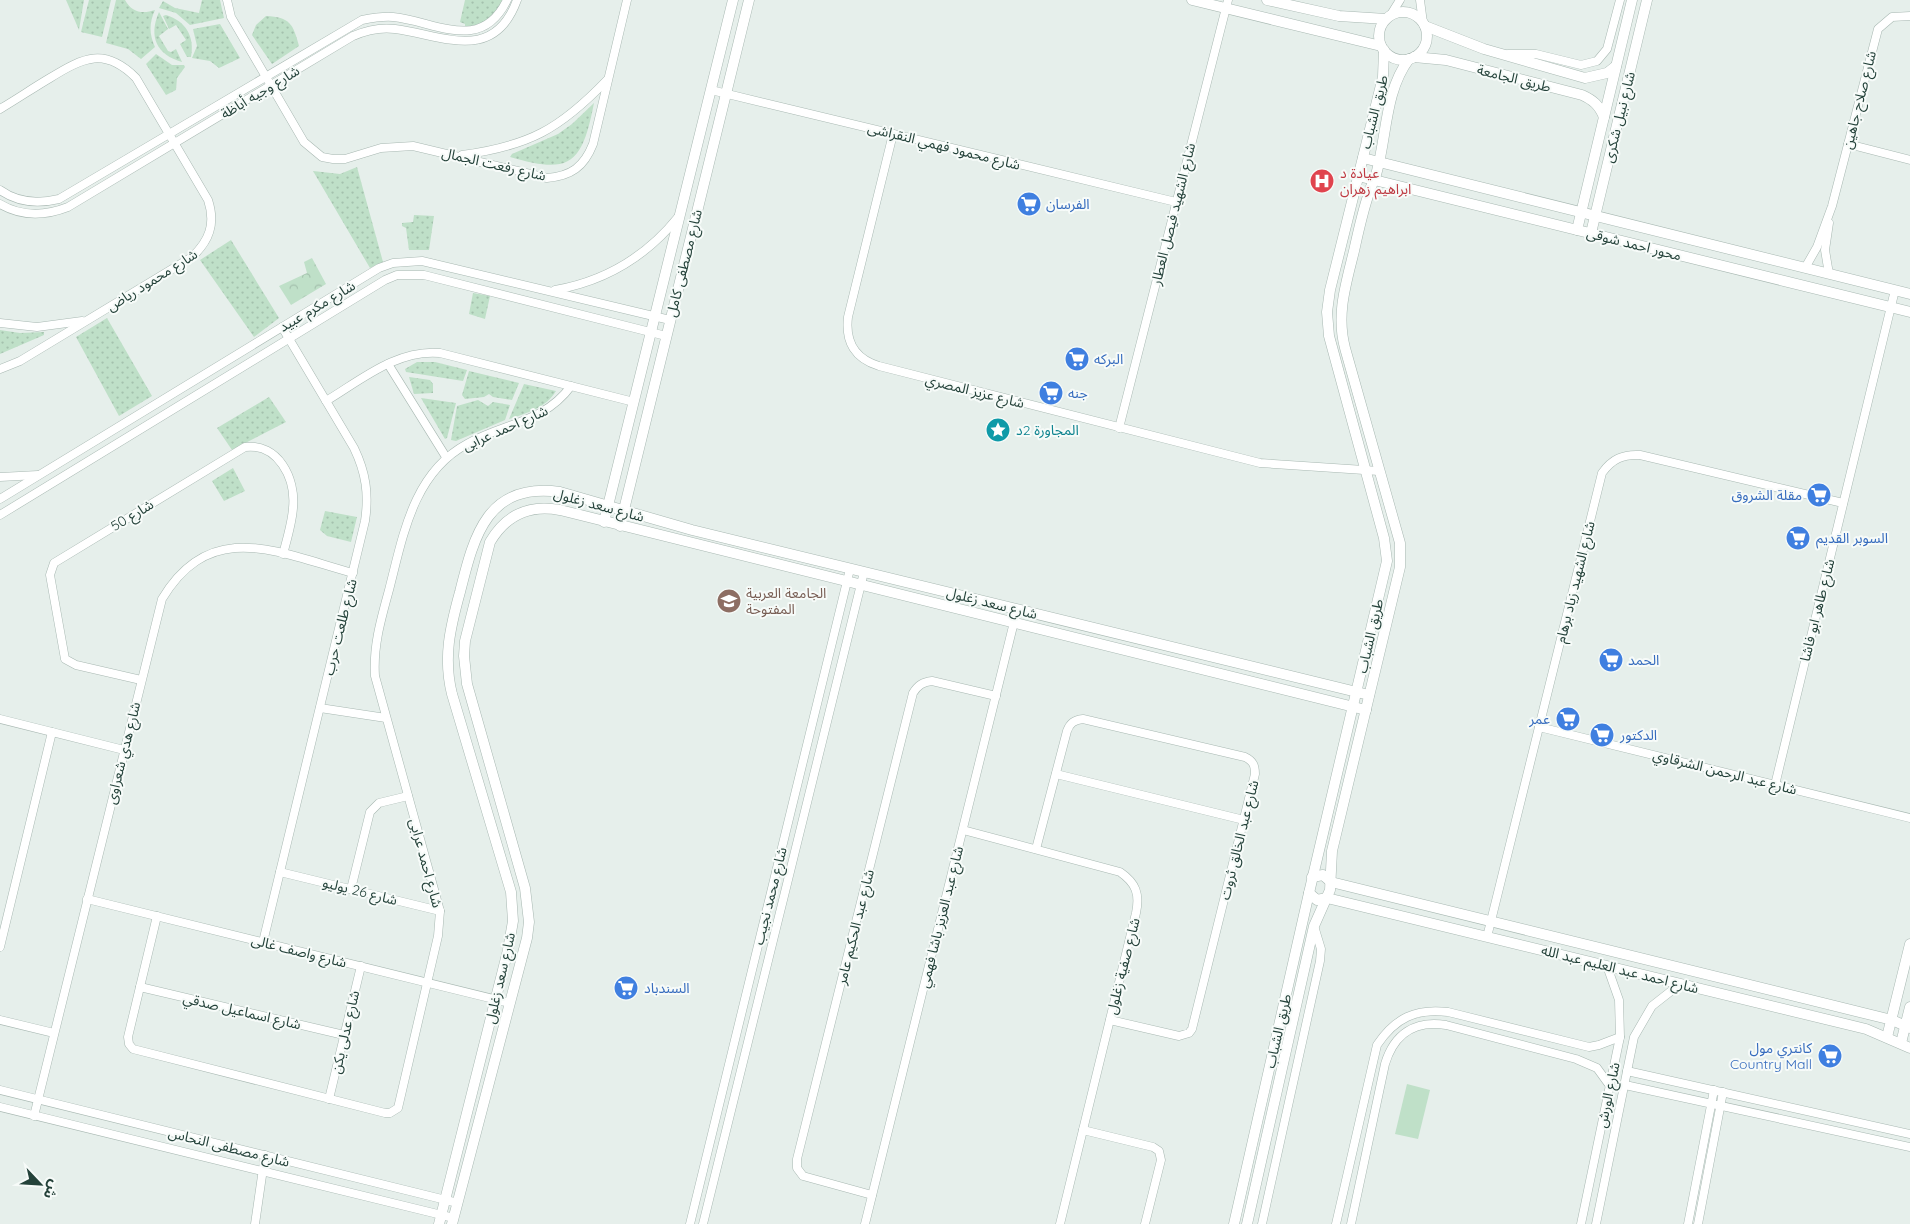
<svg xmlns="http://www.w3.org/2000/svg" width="1910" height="1224" font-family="Quicksand,'Noto Sans Arabic',sans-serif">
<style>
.grass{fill:url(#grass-dots)}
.park{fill:url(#park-crowns)}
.garden{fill:#bfe0c8}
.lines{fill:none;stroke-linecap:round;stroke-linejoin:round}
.minor-casing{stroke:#a8b8b2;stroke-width:9}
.tertiary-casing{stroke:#a8b8b2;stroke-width:11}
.minor{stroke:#fff;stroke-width:8}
.tertiary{stroke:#fff;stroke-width:10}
.labels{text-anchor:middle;stroke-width:4;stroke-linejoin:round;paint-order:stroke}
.street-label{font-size:14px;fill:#24423a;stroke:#f7fbf9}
.health-label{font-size:14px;fill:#be3a42;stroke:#f7fbf9;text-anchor:start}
.shop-label{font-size:14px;fill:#366cbe;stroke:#f7fbf9;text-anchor:start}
.culture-label{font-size:14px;fill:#0d838f;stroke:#f7fbf9;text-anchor:start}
.education-label{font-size:14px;fill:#785e54;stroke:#f7fbf9;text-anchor:start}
</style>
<defs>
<pattern id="grass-dots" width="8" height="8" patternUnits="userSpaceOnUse" patternTransform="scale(1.25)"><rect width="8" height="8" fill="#bfe0c8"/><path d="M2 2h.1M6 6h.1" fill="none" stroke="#a4c1ad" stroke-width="1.8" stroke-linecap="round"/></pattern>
<pattern id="park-crowns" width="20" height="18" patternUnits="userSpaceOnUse" patternTransform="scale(1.25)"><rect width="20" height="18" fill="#bfe0c8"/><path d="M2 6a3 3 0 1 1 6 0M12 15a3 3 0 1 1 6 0" fill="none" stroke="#a4c1ad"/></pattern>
</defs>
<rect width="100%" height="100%" fill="#e6efeb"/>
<g class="grass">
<path d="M66,0H84L79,30Z"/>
<path d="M89,0H111L102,37L81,32Z"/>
<path d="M116,0H125C132,13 143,14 155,10C149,23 149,34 155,47L141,59L128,49L106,43Z"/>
<path d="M202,0H220L224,18L190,25L176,13L159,8L163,1L175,8L199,13Z"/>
<path d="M465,0H505C497,16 483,26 465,27V24L460,22Z"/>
<path d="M159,12L168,29L159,36L168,51L171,52L176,49L182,62C157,55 148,37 159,12Z"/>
<path d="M166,15C186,21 195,37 191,57H187L180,44L186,40L176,25L169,29L163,16Z"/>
<path d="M266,16C290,17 293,24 299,46L272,64L252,35L256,25Z"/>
<path d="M220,24L240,58L219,68L210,61L192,58L197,46L193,29Z"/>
<path d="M156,54L172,65H184L185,67L177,78L176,90L166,95L146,64Z"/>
<path d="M594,103C582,164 571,175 510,157L512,154L558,134L572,124Z"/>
<path d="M357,167L383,262L370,268L313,171L340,174Z"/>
<path d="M414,215L434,216L429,250H409L406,228L402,226V223L413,222Z"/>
<path d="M231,240L279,318L254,337L200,260Z"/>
<path d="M473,293L490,296L485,319L469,314Z"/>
<path d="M107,318L152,396L119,416L76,337Z"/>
<path d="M0,330L20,333L44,332V335L0,354Z"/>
<path d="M417,362H435L467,370L463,381L406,372L405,369Z"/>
<path d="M469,371L519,383L512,400L493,397L489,394L484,397L465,399L462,395Z"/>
<path d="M409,377L430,380L433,384V393L414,394Z"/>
<path d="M524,384L556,391C546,408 527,413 509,419Z"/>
<path d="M269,397L286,422L232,450L217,428Z"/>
<path d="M421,398L456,403L447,438L445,439Z"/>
<path d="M478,400L488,406L493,402L510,405L505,420L456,441L451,440L457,406Z"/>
<path d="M233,468L245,491L224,501L212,481Z"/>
<path d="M325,511L357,517L351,542L327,536L320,530Z"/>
</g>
<path class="park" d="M312,258L326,284L291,305L279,286L307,273L304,262Z"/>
<path class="garden" d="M1407,1084L1430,1090L1418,1139L1395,1134Z"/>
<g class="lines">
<defs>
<g id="minor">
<path d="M227,0L231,17L304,142L322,157L333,159H345L381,148L413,146L547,178C571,176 584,167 593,144L627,0"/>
<path d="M1420,0L1423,23"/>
<path d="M1390,16L1400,0"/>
<path d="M1508,54H1536L1581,65L1597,61L1607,49L1620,0"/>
<path d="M711,90L1176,202"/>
<path d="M0,109C17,99 33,88 50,78C84,57 105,47 136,78L208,200C216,224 209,241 192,257L20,361L0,369"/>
<path d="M893,134L848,317C845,342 855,359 879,366L1260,463L1379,471"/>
<path d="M1848,144L1910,160"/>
<path d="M462,155C529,146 560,129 607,80"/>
<path d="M0,190C18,203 38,204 59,199L362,20C372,18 382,16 393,17C435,21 481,54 507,0"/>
<path d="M0,204C22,217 45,216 68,207L353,36C367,30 380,27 395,29C442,35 494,64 517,0"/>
<path d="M1805,268L1817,247L1832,206L1878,29L1892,17L1910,16"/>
<path d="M1829,274L1825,250L1829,223"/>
<path d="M555,290C606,281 647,256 679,216"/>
<path d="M0,323L37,327L82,321"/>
<path d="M388,364L446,457"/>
<path d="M326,401C361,380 397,349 440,353L634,402"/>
<path d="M1119,428L1228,0"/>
<path d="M0,477L38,475"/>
<path d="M0,499L379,268L393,263L422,261L670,320"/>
<path d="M0,515L385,280L397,275H424L666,336"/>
<path d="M141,680L76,665L65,659L50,575L54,563L245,447C278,443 296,478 293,508C292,523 287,539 283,554"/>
<path d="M320,708L386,718"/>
<path d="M0,719L124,750"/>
<path d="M1539,727L1910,818"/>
<path d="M1056,774L1244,820"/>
<path d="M1775,785L1895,290"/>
<path d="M963,830L1120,872C1136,883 1140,894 1136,913L1060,1224"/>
<path d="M1036,849L1067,731C1070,723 1074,720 1083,719L1245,757C1253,761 1255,765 1255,774L1192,1029L1189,1033L1179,1036L1110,1020"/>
<path d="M280,872L440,911"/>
<path d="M351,889L370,812L379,803L408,796"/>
<path d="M87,899L510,1003"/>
<path d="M157,916L128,1037L129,1044L133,1049L385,1113H390L398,1108L438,936L440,911L375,676C373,646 381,619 389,590C403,536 413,473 467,444C504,423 544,423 571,386"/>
<path d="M1487,937L1602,473C1612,459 1623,454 1640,455L1843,503"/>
<path d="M263,942L365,521C369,494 366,473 354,448L282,327"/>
<path d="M0,947L52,732"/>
<path d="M140,987L344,1035"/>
<path d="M0,1020L54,1033"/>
<path d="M1627,1071L1910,1134"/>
<path d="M1625,1085L1910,1147"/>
<path d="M0,1090L458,1203"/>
<path d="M329,1099L361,966"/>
<path d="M0,1107L454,1218"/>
<path d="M34,1116L162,599C211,517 279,553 353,573"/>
<path d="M1083,1130L1153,1147L1159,1151L1161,1160L1145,1224"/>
<path d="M872,1195L803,1176L797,1168V1159L913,693C918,685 923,682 932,681L996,696"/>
<path d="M255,1224L265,1155"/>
<path d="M690,1224L850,569"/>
<path d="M703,1224L864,572"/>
<path d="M865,1224L1017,610"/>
<path d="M1262,1224L1320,961L1321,949L1314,926"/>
<path d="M1336,1224L1377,1045C1395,1018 1416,1008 1448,1012L1589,1047L1599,1045L1620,1037"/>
<path d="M1351,1224L1385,1064C1394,1034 1415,1020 1446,1025L1576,1059L1597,1068L1610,1086"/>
<path d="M1581,1224L1620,1037L1619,1000L1607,966"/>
<path d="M1596,1224L1634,1037L1652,1006L1680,984"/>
<path d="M1688,1224L1714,1090"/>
<path d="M1698,1224L1723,1092"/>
</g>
<g id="tertiary">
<path d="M1192,0L1381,46"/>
<path d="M1267,0L1339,16L1386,19"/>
<circle cx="1403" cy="36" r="24"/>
<path d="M1425,26L1484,49L1585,78L1607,73L1616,66"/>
<path d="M1414,57L1446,60L1582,95C1593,100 1599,105 1604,117"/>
<path d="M1363,158L1910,294"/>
<path d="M1358,176L1910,312"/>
<path d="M1577,230L1632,0"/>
<path d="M1591,233L1647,0"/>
<path d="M604,522L733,0"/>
<path d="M620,526L749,0"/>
<path d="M1312,877L1323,875L1331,882L1892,1020L1910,1028"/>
<path d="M1309,893L1317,900L1327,898L1866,1029L1910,1048"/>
<path d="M1887,1037L1910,944"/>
<path d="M1901,1043L1910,1007"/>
<path d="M439,1224L508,950L513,921L511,892L452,694C443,658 450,628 460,592C474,536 487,482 560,492L692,530L1369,695"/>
<path d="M452,1224L527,938L529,922L525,888L467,684L464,656L465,641L490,542C506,515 529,504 560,510L1366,710"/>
<path d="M1234,1224L1309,893L1387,561L1384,538L1329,336L1327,312L1330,290L1383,77L1384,50"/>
<path d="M1247,1224L1314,926L1330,890L1332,851L1400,567V543L1345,348C1336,314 1346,284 1354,251C1358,233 1362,214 1368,196C1370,187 1375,180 1377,171C1387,134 1385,91 1409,59"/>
</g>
</defs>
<use href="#minor" class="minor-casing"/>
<use href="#tertiary" class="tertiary-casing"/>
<use href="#minor" class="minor"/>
<use href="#tertiary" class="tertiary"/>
</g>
<defs>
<symbol id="hospital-disc" viewBox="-11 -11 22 22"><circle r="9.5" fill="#e0444e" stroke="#f7fbf9"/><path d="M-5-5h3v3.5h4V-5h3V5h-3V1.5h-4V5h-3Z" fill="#fff"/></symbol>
<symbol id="supermarket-disc" viewBox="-11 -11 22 22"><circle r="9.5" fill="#3f7fe0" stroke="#f7fbf9"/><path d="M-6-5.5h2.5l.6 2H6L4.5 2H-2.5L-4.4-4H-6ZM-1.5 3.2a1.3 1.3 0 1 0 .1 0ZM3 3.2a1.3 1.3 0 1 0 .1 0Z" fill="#fff"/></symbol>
<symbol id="sight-disc" viewBox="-11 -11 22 22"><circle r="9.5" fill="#0f9aa8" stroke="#f7fbf9"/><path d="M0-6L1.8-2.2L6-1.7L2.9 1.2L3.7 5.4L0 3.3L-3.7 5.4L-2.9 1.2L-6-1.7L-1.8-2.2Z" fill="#fff"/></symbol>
<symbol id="university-disc" viewBox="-11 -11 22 22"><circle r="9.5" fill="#8d6e63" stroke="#f7fbf9"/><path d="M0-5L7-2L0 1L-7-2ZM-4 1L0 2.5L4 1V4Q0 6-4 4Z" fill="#fff"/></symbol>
</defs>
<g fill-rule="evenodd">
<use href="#hospital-disc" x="1308" y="167" width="28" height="28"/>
<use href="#supermarket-disc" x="1015" y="190" width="28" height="28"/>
<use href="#supermarket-disc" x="1063" y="345" width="28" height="28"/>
<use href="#supermarket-disc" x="1037" y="379" width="28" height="28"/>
<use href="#sight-disc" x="984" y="416" width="28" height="28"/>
<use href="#supermarket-disc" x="1805" y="481" width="28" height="28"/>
<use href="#supermarket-disc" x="1784" y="524" width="28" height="28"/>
<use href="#university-disc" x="715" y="587" width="28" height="28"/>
<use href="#supermarket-disc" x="1597" y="646" width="28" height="28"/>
<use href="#supermarket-disc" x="1554" y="705" width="28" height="28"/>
<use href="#supermarket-disc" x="1588" y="721" width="28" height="28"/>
<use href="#supermarket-disc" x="612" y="974" width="28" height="28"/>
<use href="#supermarket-disc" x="1816" y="1042" width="28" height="28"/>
</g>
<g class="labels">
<g class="street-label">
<text transform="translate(1514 78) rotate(14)" y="5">طريق الجامعة</text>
<text transform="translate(260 92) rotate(-31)" y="5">شارع وجيه أباظة</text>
<text transform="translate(1859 100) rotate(-76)" y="5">شارع صلاح جاهين</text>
<text transform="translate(1374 112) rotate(-76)" y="5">طريق الشباب</text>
<text transform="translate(1619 117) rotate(-76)" y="5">شارع نبيل شكرى</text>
<text transform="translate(944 146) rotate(14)" y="5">شارع محمود فهمي النقراشى</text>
<text transform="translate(494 164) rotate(13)" y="5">شارع رفعت الجمال</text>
<text transform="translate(1173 214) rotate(-76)" y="5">شارع الشهيد فيصل العطار</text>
<text transform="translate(1634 244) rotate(14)" y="5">محور احمد شوقى</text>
<text transform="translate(684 263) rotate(-76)" y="5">شارع مصطفى كامل</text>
<text transform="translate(152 280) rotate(-32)" y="5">شارع محمود رياض</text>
<text transform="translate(317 306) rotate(-31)" y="5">شارع مكرم عبيد</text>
<text transform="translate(975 391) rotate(14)" y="5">شارع عزيز المصري</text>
<text transform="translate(505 428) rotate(-24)" y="5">شارع احمد عرابى</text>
<text transform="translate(599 505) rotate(15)" y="5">شارع سعد زغلول</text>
<text transform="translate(132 515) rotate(-31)" y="5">شارع 50</text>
<text transform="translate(1575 582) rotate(-76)" y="5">شارع الشهيد زياد برهام</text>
<text transform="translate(992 603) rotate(14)" y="5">شارع سعد زغلول</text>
<text transform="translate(1817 610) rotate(-76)" y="5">شارع طاهر ابو فاشا</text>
<text transform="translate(340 627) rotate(-76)" y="5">شارع طلعت حرب</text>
<text transform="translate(1370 636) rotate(-77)" y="5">طريق الشباب</text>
<text transform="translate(123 753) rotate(-76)" y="5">شارع هدي شعراوى</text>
<text transform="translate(1725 772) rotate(14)" y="5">شارع عبد الرحمن الشرقاوي</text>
<text transform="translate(1239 840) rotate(-76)" y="5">شارع عبد الخالق ثروت</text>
<text transform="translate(426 863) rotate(75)" y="5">شارع احمد عرابى</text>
<text transform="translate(360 891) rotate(14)" y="5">شارع 26 يوليو</text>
<text transform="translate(770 896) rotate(-76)" y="5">شارع محمد نجيب</text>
<text transform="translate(941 917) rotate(-76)" y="5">شارع عبد العزيز باشا فهمي</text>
<text transform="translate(855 927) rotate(-76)" y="5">شارع عبد الحكيم عامر</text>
<text transform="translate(299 951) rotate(14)" y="5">شارع واصف غالى</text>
<text transform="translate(1123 966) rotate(-76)" y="5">شارع صفية زغلول</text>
<text transform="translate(1620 969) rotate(14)" y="5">شارع احمد عبد العليم عبد الله</text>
<text transform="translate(500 978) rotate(-77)" y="5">شارع سعد زغلول</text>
<text transform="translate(242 1011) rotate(13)" y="5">شارع اسماعيل صدقي</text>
<text transform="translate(1278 1031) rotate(-77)" y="5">طريق الشباب</text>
<text transform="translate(345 1032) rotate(-77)" y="5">شارع عدلى يكن</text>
<text transform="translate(1608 1095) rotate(-78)" y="5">شارع الورش</text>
<text transform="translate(229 1147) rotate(14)" y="5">شارع مصطفى النحاس</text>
</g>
<g class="health-label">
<text x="1340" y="178">عيادة د<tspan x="1340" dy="16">ابراهيم زهران</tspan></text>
</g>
<g class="shop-label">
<text x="1046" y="209">الفرسان</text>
<text x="1094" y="364">البركه</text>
<text x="1068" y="398">جنه</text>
<text x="1802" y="500" text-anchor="end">مقلة الشروق</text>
<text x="1816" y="543">السوبر القديم</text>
<text x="1628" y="665">الحمد</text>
<text x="1550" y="724" text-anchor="end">عمر</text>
<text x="1620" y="740">الدكتور</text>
<text x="644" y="993">السندباد</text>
<text x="1812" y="1053" text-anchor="end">كانتري مول<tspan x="1812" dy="16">Country Mall</tspan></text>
</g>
<g class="culture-label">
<text x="1016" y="435">المجاورة 2د</text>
</g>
<g class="education-label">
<text x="746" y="598">الجامعة العربية<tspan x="746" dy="16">المفتوحة</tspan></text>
</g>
</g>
<g transform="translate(40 1184) rotate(115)" stroke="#f7fbf9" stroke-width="4" paint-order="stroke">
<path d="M0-4L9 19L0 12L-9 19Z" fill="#24423a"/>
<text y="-8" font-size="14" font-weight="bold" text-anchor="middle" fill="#24423a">ش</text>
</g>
</svg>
